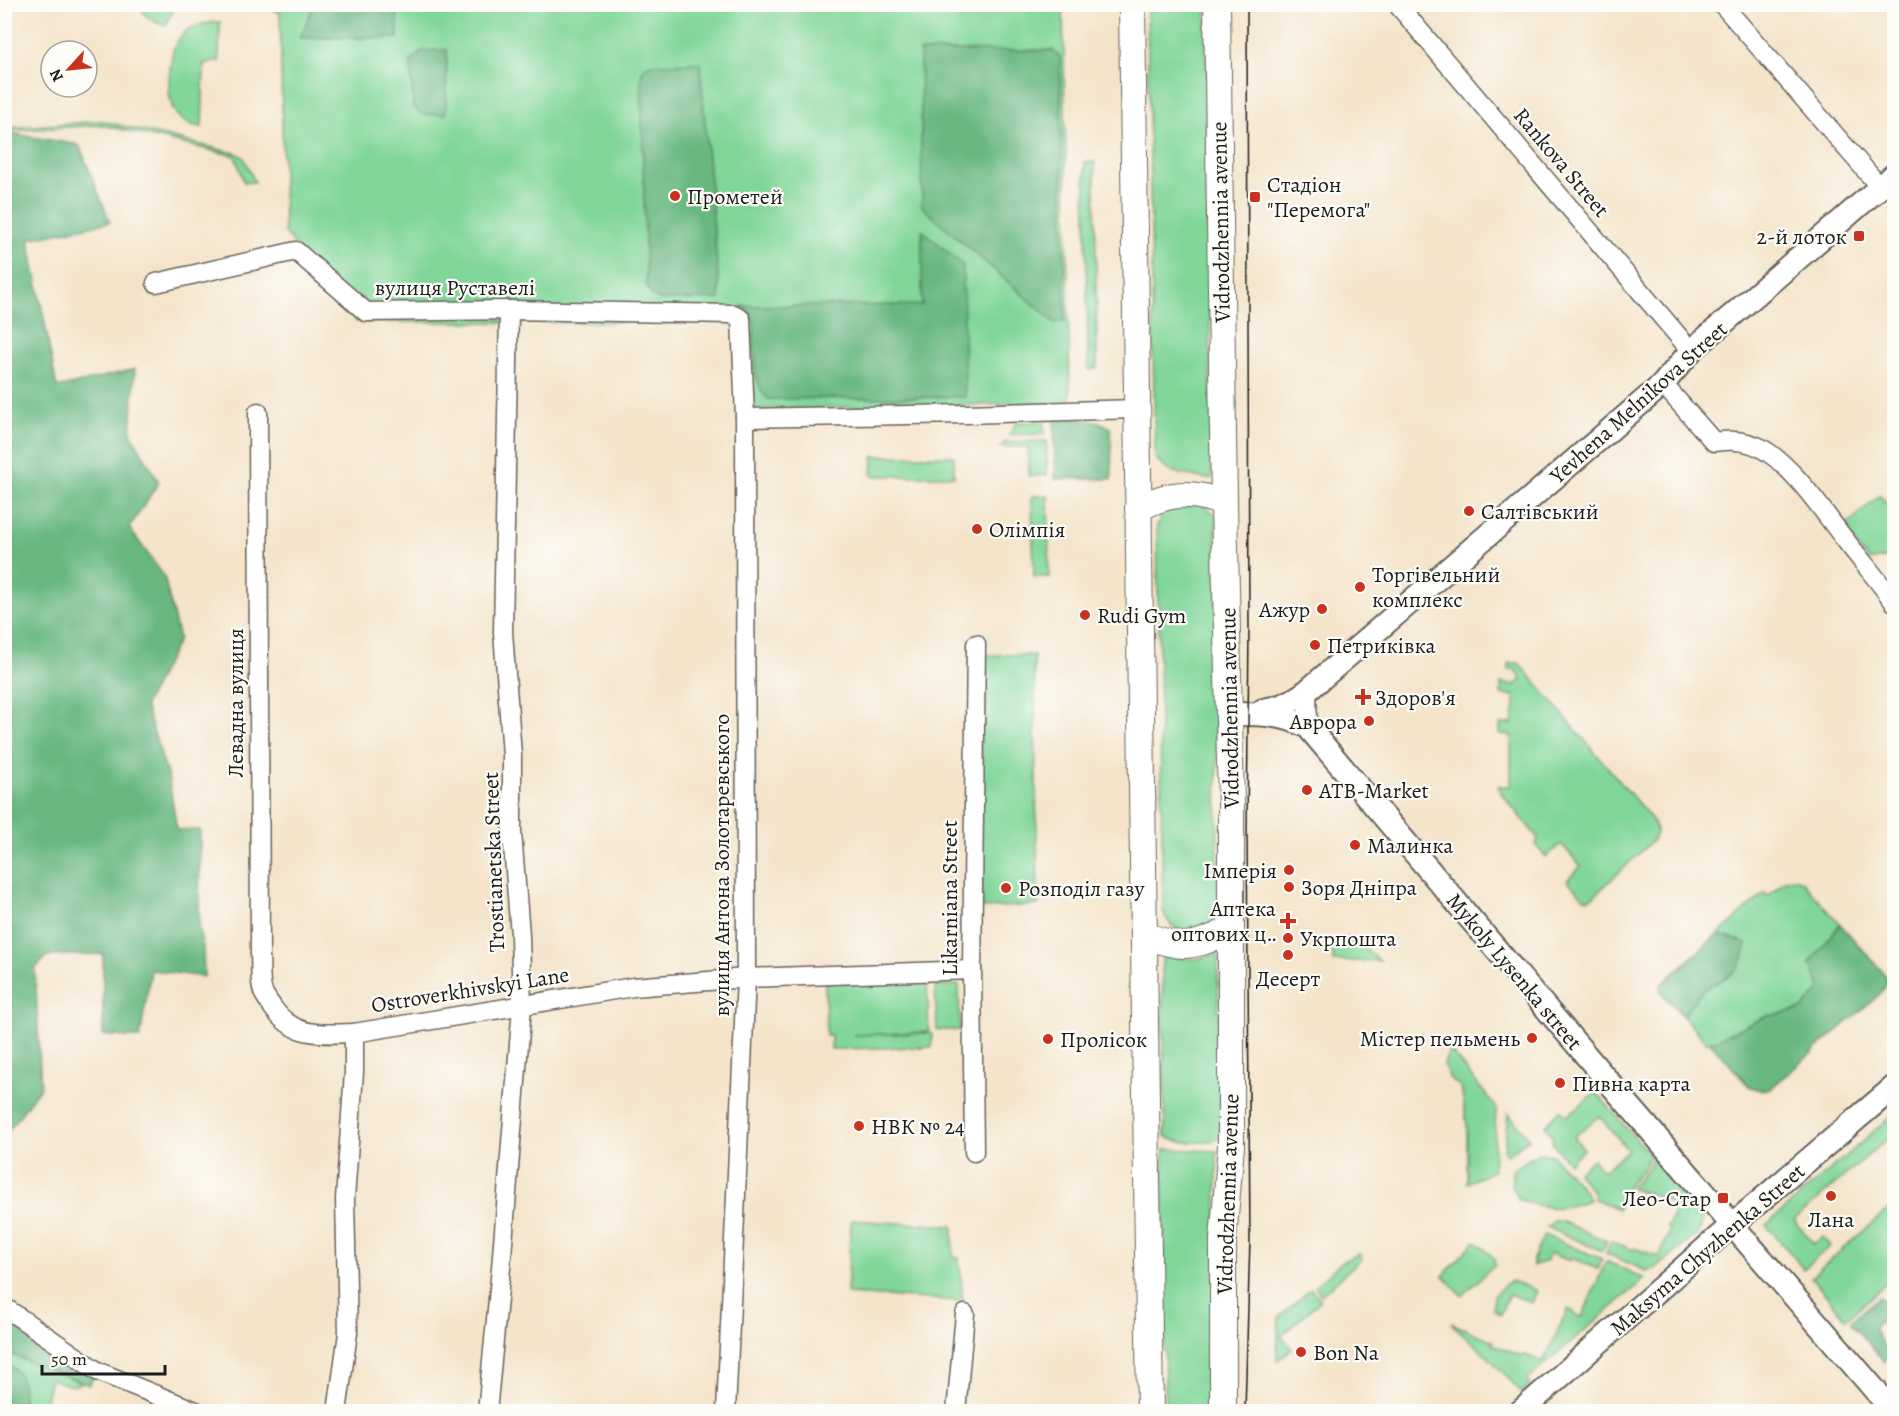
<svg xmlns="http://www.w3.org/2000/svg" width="1899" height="1416" font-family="Alegreya,serif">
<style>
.green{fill:#80d699;stroke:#4e795a;stroke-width:1.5}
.forest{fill:#68b781;stroke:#426a4e;stroke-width:1.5}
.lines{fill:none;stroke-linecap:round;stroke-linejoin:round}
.minor-casing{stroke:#686259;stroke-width:21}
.tertiary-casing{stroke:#686259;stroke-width:26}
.secondary-casing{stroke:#686259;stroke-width:28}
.minor{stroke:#fff;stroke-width:18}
.tertiary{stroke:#fff;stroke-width:22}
.secondary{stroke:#fff;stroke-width:26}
.tram{stroke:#1c1c1c;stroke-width:1.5}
.poi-dot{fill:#c8321e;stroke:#fdfcf7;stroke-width:2}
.labels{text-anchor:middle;stroke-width:4.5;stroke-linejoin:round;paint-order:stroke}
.street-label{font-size:22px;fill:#1c1c1c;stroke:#fdfcf7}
.poi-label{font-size:22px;fill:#1c1c1c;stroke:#fdfcf7;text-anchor:start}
</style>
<rect width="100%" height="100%" fill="#fdfcf7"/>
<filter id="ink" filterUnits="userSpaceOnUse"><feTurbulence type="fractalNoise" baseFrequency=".0167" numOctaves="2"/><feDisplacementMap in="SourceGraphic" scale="12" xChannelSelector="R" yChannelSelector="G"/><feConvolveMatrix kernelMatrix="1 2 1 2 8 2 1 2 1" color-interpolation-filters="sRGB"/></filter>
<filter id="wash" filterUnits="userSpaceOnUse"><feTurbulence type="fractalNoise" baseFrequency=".008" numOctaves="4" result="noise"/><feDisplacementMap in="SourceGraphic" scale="24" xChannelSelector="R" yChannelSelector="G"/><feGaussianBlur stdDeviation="1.35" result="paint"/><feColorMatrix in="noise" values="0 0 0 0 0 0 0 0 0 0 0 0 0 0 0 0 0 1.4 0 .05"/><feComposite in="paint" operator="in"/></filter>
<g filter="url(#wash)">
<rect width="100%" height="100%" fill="#f4e4ca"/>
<g class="green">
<path d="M141,5V4L176,5L165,26C153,22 143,17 141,5Z"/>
<path d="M264,5H1063L1070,403L754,409L751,333L728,322H357L284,232L280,13Z"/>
<path d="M1147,5H1206L1212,478C1205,480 1200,478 1193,476C1176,474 1165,472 1155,457Z"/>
<path d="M220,22L219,62L204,63L202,127C169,123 167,98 170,70C171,55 173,44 185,32C194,24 208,23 220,22Z"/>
<path d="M102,121L239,154L244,158L255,182H244L235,156L103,125L5,131V128Z"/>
<path d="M1085,162H1095L1097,367L1092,370L1088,369Z"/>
<path d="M1017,422H1044V434L1009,435Z"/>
<path d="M1047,441V475L1029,476L1028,447H1001L1005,442Z"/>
<path d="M873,456H954V476H872Z"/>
<path d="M1880,495L1894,514V549L1885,558L1869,561L1843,528Z"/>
<path d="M1032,496H1048L1049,577H1034Z"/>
<path d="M1200,503L1216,515L1218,913C1207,940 1170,940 1163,909L1157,526L1164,508Z"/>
<path d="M981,655H1034L1038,905L983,908L978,896Z"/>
<path d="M1509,663H1519L1649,816C1656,825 1659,832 1652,841L1593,897L1587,899L1583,897L1567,880L1581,866L1561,844L1546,857L1536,846L1538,838L1501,793L1498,786H1511V735L1500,734V724H1512L1515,704L1514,696L1501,694V683L1514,685L1522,680L1515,669L1509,670Z"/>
<path d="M1795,878L1802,881L1887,977V983L1880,994L1771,1088L1760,1090L1749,1086L1710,1042H1706L1662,993L1660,988L1662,984L1765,893L1768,896L1786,880Z"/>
<path d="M1351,937L1380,961H1333V950L1345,938Z"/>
<path d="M1216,952L1218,954L1220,1139C1204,1142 1181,1146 1165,1136L1162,959L1166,954C1185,960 1198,962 1216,952Z"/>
<path d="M927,979L929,1032L854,1035L932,1033V1047L831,1049V1035H826L825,981Z"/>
<path d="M959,985L960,1030H937L935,986Z"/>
<path d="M1449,1049L1496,1107L1493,1171L1467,1183V1125L1461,1087L1450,1079L1444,1065Z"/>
<path d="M1596,1092L1650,1155L1645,1166L1628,1186L1618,1209L1594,1199L1593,1192L1577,1173L1593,1159L1603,1171L1628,1150L1599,1116L1574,1137L1584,1149L1569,1163L1553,1144L1552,1136L1545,1126L1560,1110L1567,1116Z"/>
<path d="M1508,1113L1529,1139L1507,1155L1504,1152Z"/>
<path d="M1894,1114V1133L1794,1220L1814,1244L1823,1237L1830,1246L1804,1269L1766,1225Z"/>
<path d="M1165,1149L1217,1151L1215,1411H1165L1163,1154Z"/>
<path d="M1539,1153L1552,1155L1587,1194L1589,1200C1557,1211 1551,1209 1519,1200L1512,1185V1170Z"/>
<path d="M1653,1157L1700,1215L1702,1220L1700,1232L1656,1268L1646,1271L1606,1253L1611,1241L1633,1250L1634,1248L1659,1257L1670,1230L1667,1228L1677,1205L1644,1191L1643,1193L1631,1188L1648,1168Z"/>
<path d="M1894,1204V1277L1846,1319L1811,1277Z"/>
<path d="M851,1220L953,1226V1257L959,1258L963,1301L847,1294Z"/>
<path d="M1554,1221H1561L1607,1241L1602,1251L1547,1227Z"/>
<path d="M1544,1235L1602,1259L1598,1269L1571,1258L1570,1261L1550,1253L1546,1261L1533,1266V1259Z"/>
<path d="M1475,1241L1494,1258L1495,1264L1462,1296L1443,1276Z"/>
<path d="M1359,1254L1362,1258L1321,1295L1315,1286L1343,1261Z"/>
<path d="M1606,1261L1645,1279L1528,1379L1529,1387L1522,1393L1490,1359L1451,1323L1493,1341L1492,1344L1522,1356L1523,1354L1543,1362L1568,1309L1573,1311V1314L1582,1317Z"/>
<path d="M1512,1281L1537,1291L1532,1303L1509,1294L1500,1314L1493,1309L1494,1296L1504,1285Z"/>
<path d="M1311,1289L1321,1300L1281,1336L1292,1349L1277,1361L1279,1317Z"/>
<path d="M4,1352L81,1382L80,1384L71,1386L51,1379L43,1411H5Z"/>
</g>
<g class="forest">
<path d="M314,5H397L398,38H300Z"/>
<path d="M447,50L446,114L422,115L413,107L411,61L422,51Z"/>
<path d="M1052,50L1060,56L1065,322H1054L922,207L920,51Z"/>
<path d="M700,63L720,299L660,300C651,296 648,292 646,282L641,75L644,68L651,64Z"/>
<path d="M5,132L79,145L110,222L29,239L57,388L135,369L131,434L159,482L129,528L164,576L179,639L145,705L169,780L177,830H200L199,928L203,947L204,977L151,970L140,1038L103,1035V954L47,956L35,969L41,1086L5,1136Z"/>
<path d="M922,230L963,265L965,397L769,399C751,390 755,342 754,323L750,313L742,306L922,305Z"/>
<path d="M1054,420C1073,420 1094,416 1111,428L1112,479H1055Z"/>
<path d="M1840,924L1887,977V983L1880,994L1771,1088L1760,1090L1749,1086L1710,1042L1767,1016L1802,1009L1821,989L1810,963Z"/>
<path d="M1716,936H1726L1747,943C1739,979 1730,973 1704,990C1696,996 1689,1008 1683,1016L1662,993L1660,988L1662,984Z"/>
<path d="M1879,1297C1889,1302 1895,1311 1894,1322C1860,1318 1880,1341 1892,1354L1884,1362L1850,1322Z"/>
<path d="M4,1316L95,1375L89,1385L5,1352Z"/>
<path d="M4,1365C31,1372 18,1392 26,1411H5Z"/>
</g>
</g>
<g filter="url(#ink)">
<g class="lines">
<defs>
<g id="minor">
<path d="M1397,4L1691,351"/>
<path d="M1722,4L1880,187"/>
<path d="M156,283L296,251L366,312L509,310L734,314L741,319L745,418L746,978L726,1412"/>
<path d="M1663,384L1714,442C1730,440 1744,440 1759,447C1790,462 1822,510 1843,537C1860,559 1878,580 1894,602"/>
<path d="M258,412L260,954C261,966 259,981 263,992C265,997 270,1003 273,1008C294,1038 322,1034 354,1033"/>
<path d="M745,418L966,414L1136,409"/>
<path d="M1307,691L1308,727"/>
<path d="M974,1152L972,970L976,644"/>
<path d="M4,1307L97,1371L198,1412"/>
<path d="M337,1412L348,1333L345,1199L354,1072V1033L633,987L746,978L972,970"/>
<path d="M487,1412L501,1268L522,1006L520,935L512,832V755L503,632L509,310"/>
<path d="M956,1412L965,1314"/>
</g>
<g id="tertiary">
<path d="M1263,710C1282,707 1292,702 1307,691L1663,384L1691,351L1894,175"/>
<path d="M1229,714C1257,714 1283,713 1308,727L1601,1073L1894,1412"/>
<path d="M1520,1412L1732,1225L1894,1087"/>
</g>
<g id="secondary">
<path d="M1132,4C1136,474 1146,942 1150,1412"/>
<path d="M1217,4L1224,504L1231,803V1146L1223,1239V1412"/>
<path d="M1138,509C1167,492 1194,490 1224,504"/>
<path d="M1145,935C1184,950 1192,948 1230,930"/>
</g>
</defs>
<use href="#minor" class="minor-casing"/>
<use href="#tertiary" class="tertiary-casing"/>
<use href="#secondary" class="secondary-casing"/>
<use href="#minor" class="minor"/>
<use href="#tertiary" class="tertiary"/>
<use href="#secondary" class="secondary"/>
<path class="tram" d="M1245,1412L1250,1239L1247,832L1249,628L1247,4"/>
</g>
</g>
<g class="poi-dot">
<circle cx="675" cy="196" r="6"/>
<rect x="1249" y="191" width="12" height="12" rx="3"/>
<rect x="1853" y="230" width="12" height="12" rx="3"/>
<circle cx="1469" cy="511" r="6"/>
<circle cx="977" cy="529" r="6"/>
<circle cx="1360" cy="587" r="6"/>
<circle cx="1322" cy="609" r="6"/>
<circle cx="1085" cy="615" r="6"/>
<circle cx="1315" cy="645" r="6"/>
<path d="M1360 688h6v6h6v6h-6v6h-6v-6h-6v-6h6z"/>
<circle cx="1369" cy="721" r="6"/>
<circle cx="1307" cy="790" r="6"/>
<circle cx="1355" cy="845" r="6"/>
<circle cx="1289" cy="870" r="6"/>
<circle cx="1289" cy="887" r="6"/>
<circle cx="1006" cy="888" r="6"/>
<path d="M1285 912h6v6h6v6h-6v6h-6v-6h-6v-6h6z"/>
<circle cx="1288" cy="938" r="6"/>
<circle cx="1288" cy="955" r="6"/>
<circle cx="1532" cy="1038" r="6"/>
<circle cx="1048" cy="1039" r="6"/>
<circle cx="1560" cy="1083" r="6"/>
<circle cx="859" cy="1126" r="6"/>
<circle cx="1831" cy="1196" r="6"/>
<rect x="1717" y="1192" width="12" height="12" rx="3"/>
<circle cx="1301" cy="1352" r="6"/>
</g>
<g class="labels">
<g class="street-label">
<text transform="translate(1562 162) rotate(50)" y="8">Rankova Street</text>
<text transform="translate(1220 222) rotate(-91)" y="8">Vidrodzhennia avenue</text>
<text x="455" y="295">вулиця Руставелі</text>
<text transform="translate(1638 402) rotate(-42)" y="8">Yevhena Melnikova Street</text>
<text transform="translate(235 703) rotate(-90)" y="8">Левадна вулиця</text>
<text transform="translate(1229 708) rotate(-91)" y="8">Vidrodzhennia avenue</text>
<text transform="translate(493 862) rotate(-92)" y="8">Trostianetska Street</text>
<text transform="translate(721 865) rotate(-90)" y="8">вулиця Антона Золотаревського</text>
<text transform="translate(949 898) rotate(-90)" y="8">Likarniana Street</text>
<text transform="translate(1515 971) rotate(50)" y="8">Mykoly Lysenka street</text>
<text transform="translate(470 989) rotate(-9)" y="8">Ostroverkhivskyi Lane</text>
<text transform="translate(1227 1194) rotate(-88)" y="8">Vidrodzhennia avenue</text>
<text transform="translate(1707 1249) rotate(-41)" y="8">Maksyma Chyzhenka Street</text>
</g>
<g class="poi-label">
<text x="1267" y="192">Стадіон<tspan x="1267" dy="25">"Перемога"</tspan></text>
<text x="687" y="204">Прометей</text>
<text x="1847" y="244" text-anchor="end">2-й лоток</text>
<text x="1481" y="519">Салтівський</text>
<text x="989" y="537">Олімпія</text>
<text x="1372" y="582">Торгівельний<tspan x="1372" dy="25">комплекс</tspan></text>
<text x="1310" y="617" text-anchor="end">Ажур</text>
<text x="1097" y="623">Rudi Gym</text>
<text x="1327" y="653">Петриківка</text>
<text x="1375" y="705">Здоров'я</text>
<text x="1357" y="729" text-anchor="end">Аврора</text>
<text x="1319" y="798">ATB-Market</text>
<text x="1367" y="853">Малинка</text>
<text x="1277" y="878" text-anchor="end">Імперія</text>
<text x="1301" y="895">Зоря Дніпра</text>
<text x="1018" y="896">Розподіл газу</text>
<text x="1276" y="916" text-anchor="end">Аптека<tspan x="1276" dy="25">оптових ц‥</tspan></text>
<text x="1300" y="946">Укрпошта</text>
<text x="1288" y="986" text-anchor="middle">Десерт</text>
<text x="1520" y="1046" text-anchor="end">Містер пельмень</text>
<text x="1060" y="1047">Пролісок</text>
<text x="1572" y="1091">Пивна карта</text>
<text x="871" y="1134">НВК № 24</text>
<text x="1711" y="1206" text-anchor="end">Лео-Стар</text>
<text x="1831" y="1227" text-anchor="middle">Лана</text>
<text x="1313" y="1360">Bon Na</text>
</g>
</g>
<rect width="1899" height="1416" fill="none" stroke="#fdfcf7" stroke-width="24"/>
<g transform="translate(69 69) rotate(243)"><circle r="28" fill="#fdfcf7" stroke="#a3a29f" stroke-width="1.5"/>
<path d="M0-4.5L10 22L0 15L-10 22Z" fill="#c8321e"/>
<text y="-9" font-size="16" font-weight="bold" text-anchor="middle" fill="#1c1c1c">N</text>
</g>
<path d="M42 1365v9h123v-9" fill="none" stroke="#1c1c1c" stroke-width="3"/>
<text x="51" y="1365" font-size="18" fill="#1c1c1c" stroke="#fdfcf7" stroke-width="4.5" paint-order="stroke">50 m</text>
</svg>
